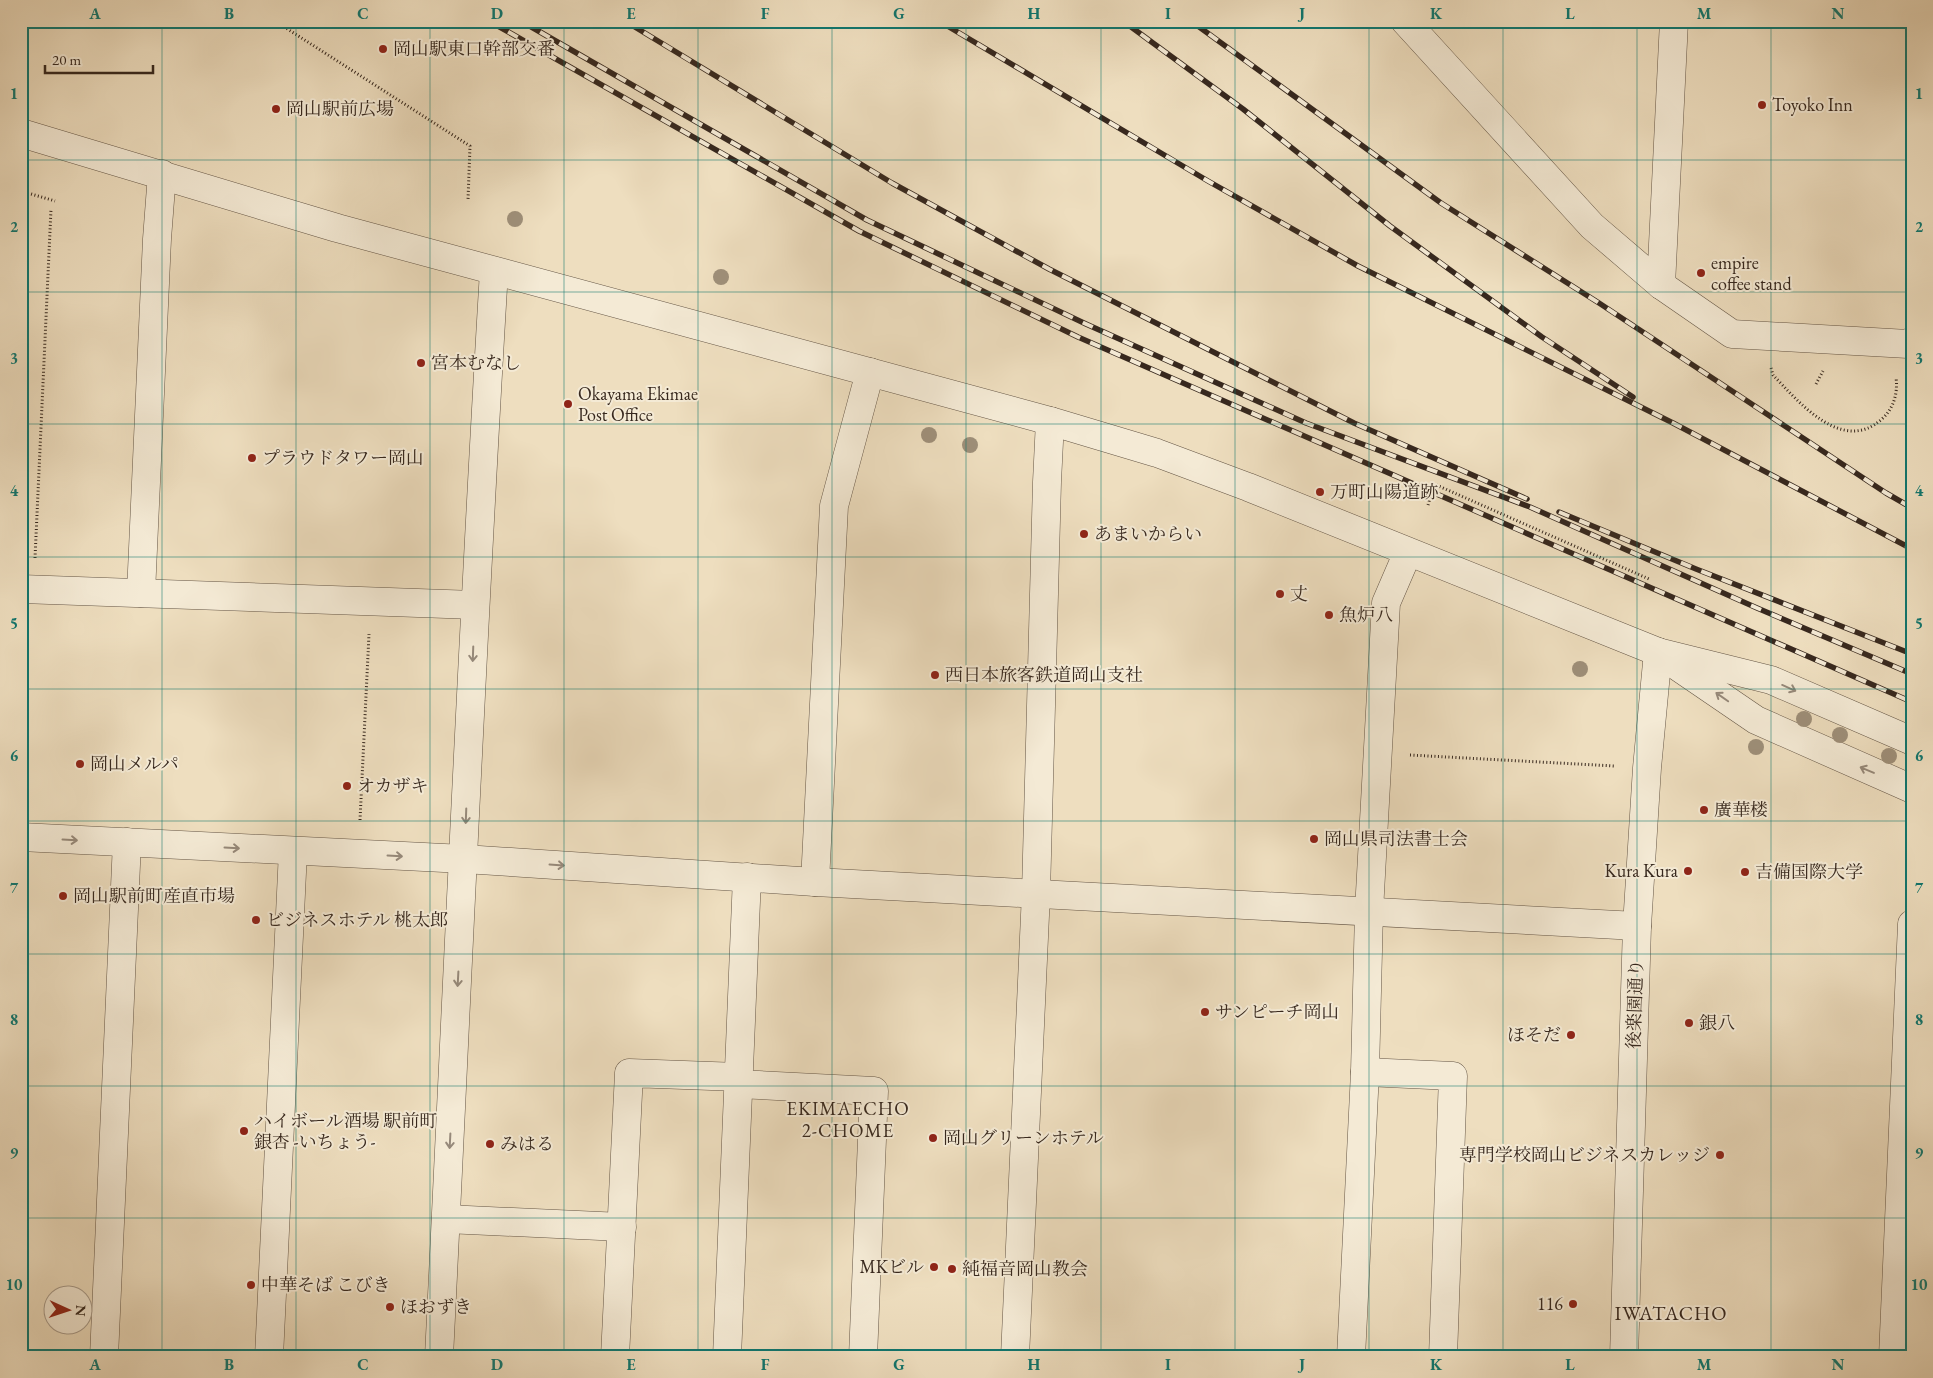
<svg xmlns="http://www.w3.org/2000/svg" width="1933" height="1378" font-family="'EB Garamond','Noto Serif JP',serif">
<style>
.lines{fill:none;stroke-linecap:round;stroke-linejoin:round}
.minor-casing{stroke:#655646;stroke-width:29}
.path{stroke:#37281e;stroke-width:3;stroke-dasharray:1 2.5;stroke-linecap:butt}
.minor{stroke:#f4ead5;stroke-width:28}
.rail-casing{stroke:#37281e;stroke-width:5.5}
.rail{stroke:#f4ead5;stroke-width:4;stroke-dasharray:11;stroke-linecap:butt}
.tree{fill:#9e8f79}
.oneway{stroke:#96897a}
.grid{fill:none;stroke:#0f766e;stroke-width:1;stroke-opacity:0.55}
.poi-dot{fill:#8f2418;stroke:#f4ead5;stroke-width:2}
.labels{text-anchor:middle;stroke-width:4;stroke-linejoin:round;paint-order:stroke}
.poi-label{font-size:18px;fill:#37281e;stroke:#f4ead5;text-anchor:start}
.street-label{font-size:18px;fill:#37281e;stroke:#f4ead5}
.neighbourhood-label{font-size:19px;letter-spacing:1px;fill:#37281e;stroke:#f4ead5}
.quarter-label{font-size:20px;letter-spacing:1px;fill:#37281e;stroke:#f4ead5}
.neatline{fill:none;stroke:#0f766e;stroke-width:2}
.grid-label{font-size:16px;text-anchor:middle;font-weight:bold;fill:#0f766e}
</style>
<rect width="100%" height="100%" fill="#eedebf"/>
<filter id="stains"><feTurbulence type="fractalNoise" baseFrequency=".004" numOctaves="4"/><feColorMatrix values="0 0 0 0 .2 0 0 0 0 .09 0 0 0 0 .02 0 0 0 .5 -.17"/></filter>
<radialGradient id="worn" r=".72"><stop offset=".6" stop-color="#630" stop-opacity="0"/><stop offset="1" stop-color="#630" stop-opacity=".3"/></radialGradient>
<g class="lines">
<defs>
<g id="minor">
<path d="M1405,21L1592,226L1661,285L1732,334L1908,344L1912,341"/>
<path d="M21,133L337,228L1050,421L1157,453L1248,487L1658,652L1771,680L1912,741"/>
<path d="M1661,285L1674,21"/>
<path d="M21,589L475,605"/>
<path d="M141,593L157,239L162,174"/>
<path d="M1671,662L1756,720L1912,789"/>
<path d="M21,837L464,859L815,882L1637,926"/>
<path d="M815,882L834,506L870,372"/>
<path d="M1365,1072L1453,1076L1443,1357"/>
<path d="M738,1084L874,1091L863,1357"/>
<path d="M446,1219L622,1227"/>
<path d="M104,1357L127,842"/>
<path d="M269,1357L293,851"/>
<path d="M439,1357C457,995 472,633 494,271"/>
<path d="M615,1357L629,1073L739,1077"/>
<path d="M727,1357L747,877"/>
<path d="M1015,1357L1036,893L1047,482L1050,421"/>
<path d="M1351,1357L1365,1072L1369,911L1386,603L1408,552"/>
<path d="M1624,1357L1637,926L1647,768L1658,652"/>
<path d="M1893,1357L1912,924"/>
</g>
</defs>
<use href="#minor" class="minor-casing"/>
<g class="path">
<path d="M275,21L470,146L468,200"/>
<path d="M21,191L55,201"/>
<path d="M1771,368L1773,375C1798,401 1842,455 1882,419C1894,408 1898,393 1896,377"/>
<path d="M1816,384L1823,371"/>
<path d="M1428,505L1434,484L1649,579"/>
<path d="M35,558L51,209"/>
<path d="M1410,755L1614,766"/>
<path d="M360,820L369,634"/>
</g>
<use href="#minor" class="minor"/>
<defs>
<g id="rail">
<path d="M489,21L859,231L1078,337L1912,702"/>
<path d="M521,21L867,220L1086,324L1306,423L1530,507L1757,608L1912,674"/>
<path d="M625,21L892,183L1049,269L1354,423L1527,499"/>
<path d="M939,21L1208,181L1358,266L1673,423L1912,549"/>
<path d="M1123,21L1243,109L1390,226L1542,337L1633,397"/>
<path d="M1191,21L1441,203L1599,303L1886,493L1912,508"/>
<path d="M1559,512L1696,569L1912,654"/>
</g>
</defs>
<use href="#rail" class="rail-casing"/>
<use href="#rail" class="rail"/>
</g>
<g class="tree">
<circle cx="515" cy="219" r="8"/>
<circle cx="721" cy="277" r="8"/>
<circle cx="929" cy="435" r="8"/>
<circle cx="970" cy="445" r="8"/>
<circle cx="1580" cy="669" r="8"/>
<circle cx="1804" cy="719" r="8"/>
<circle cx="1840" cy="735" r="8"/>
<circle cx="1756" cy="747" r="8"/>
<circle cx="1889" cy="756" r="8"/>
</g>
<defs><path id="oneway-shaft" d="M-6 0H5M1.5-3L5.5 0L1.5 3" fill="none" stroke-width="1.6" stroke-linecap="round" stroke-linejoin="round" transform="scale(1.25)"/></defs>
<g class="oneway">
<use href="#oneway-shaft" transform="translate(473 654) rotate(92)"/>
<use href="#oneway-shaft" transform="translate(1789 688) rotate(24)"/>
<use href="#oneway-shaft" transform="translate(1722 697) rotate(-145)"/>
<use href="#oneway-shaft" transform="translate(1867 770) rotate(-157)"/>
<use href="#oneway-shaft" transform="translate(466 816) rotate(92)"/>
<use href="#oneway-shaft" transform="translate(70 840) rotate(3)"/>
<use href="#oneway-shaft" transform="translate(232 848) rotate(3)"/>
<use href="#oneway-shaft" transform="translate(395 856) rotate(3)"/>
<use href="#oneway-shaft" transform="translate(557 865) rotate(4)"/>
<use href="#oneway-shaft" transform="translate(458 979) rotate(93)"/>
<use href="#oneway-shaft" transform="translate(450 1141) rotate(93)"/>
</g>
<path class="grid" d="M162,21V1357M296,21V1357M430,21V1357M564,21V1357M698,21V1357M832,21V1357M966,21V1357M1101,21V1357M1235,21V1357M1369,21V1357M1503,21V1357M1637,21V1357M1771,21V1357M21,160H1912M21,292H1912M21,424H1912M21,557H1912M21,689H1912M21,821H1912M21,954H1912M21,1086H1912M21,1218H1912"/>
<g class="poi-dot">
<circle cx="383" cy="49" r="5"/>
<circle cx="1762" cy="105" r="5"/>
<circle cx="276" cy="109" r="5"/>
<circle cx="1701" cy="273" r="5"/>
<circle cx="421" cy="363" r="5"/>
<circle cx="568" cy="404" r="5"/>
<circle cx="252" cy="458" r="5"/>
<circle cx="1320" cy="492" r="5"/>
<circle cx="1084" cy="534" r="5"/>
<circle cx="1280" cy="594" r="5"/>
<circle cx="1329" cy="615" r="5"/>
<circle cx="935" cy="675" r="5"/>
<circle cx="80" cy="764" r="5"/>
<circle cx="347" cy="786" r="5"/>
<circle cx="1704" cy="810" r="5"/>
<circle cx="1314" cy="839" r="5"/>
<circle cx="1688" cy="871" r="5"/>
<circle cx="1745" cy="872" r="5"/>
<circle cx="63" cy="896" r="5"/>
<circle cx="256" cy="920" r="5"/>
<circle cx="1205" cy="1012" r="5"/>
<circle cx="1689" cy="1023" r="5"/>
<circle cx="1571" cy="1035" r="5"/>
<circle cx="244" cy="1131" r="5"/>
<circle cx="933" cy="1138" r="5"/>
<circle cx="490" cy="1144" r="5"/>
<circle cx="1720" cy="1155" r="5"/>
<circle cx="934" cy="1267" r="5"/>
<circle cx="952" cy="1269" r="5"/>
<circle cx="251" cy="1285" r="5"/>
<circle cx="1573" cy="1304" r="5"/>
<circle cx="390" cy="1307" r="5"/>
</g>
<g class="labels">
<g class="poi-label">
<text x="393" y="55">岡山駅東口幹部交番</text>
<text x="1772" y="111">Toyoko Inn</text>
<text x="286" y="115">岡山駅前広場</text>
<text x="1711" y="269">empire<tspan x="1711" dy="21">coffee stand</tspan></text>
<text x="431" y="369">宮本むなし</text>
<text x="578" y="400">Okayama Ekimae<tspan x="578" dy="21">Post Office</tspan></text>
<text x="262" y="464">プラウドタワー岡山</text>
<text x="1330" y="498">万町山陽道跡</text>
<text x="1094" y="540">あまいからい</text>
<text x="1290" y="600">丈</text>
<text x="1339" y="621">魚炉八</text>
<text x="945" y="681">西日本旅客鉄道岡山支社</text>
<text x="90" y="770">岡山メルパ</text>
<text x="357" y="792">オカザキ</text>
<text x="1714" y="816">廣華楼</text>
<text x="1324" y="845">岡山県司法書士会</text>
<text x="1678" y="877" text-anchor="end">Kura Kura</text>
<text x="1755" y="878">吉備国際大学</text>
<text x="73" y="902">岡山駅前町産直市場</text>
<text x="266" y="926">ビジネスホテル 桃太郎</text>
<text x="1215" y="1018">サンピーチ岡山</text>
<text x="1699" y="1029">銀八</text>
<text x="1561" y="1041" text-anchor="end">ほそだ</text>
<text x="254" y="1127">ハイボール酒場 駅前町<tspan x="254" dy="21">銀杏 -いちょう-</tspan></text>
<text x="943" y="1144">岡山グリーンホテル</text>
<text x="500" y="1150">みはる</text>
<text x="1710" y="1161" text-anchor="end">専門学校岡山ビジネスカレッジ</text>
<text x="924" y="1273" text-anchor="end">MKビル</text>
<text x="962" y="1275">純福音岡山教会</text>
<text x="261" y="1291">中華そば こびき</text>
<text x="1563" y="1310" text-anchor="end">116</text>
<text x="400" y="1313">ほおずき</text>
</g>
<g class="street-label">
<text transform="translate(1635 1004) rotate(-88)" y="6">後楽園通り</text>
</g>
<g class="neighbourhood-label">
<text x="848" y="1115">EKIMAECHO<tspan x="848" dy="22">2-CHOME</tspan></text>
</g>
<g class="quarter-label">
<text x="1671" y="1320">IWATACHO</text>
</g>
</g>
<rect width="1933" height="1378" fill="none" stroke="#eedebf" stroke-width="55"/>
<g transform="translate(68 1310) rotate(93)"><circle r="24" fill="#f4ead5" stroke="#a89c8c"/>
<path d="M0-4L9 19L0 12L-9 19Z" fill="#8f2418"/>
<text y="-8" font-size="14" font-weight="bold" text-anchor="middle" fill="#37281e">N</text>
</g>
<path d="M45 65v8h108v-8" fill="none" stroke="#37281e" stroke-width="2.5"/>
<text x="52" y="65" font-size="15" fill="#37281e" stroke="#f4ead5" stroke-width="4" paint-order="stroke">20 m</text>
<rect x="28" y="28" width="1878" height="1322" class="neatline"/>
<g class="grid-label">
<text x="95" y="19">A</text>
<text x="229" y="19">B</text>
<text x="363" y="19">C</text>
<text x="497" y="19">D</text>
<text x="631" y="19">E</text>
<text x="765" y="19">F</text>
<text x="899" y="19">G</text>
<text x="1034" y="19">H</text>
<text x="1168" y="19">I</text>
<text x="1302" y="19">J</text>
<text x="1436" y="19">K</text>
<text x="1570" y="19">L</text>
<text x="1704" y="19">M</text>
<text x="1838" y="19">N</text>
<text x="14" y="99">1</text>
<text x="1919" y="99">1</text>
<text x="14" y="232">2</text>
<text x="1919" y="232">2</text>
<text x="14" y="364">3</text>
<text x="1919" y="364">3</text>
<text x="14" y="496">4</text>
<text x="1919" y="496">4</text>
<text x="14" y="629">5</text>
<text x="1919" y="629">5</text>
<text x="14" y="761">6</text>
<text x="1919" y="761">6</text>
<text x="14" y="893">7</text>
<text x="1919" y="893">7</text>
<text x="14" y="1025">8</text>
<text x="1919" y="1025">8</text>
<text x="14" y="1158">9</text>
<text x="1919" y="1158">9</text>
<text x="14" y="1290">10</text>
<text x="1919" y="1290">10</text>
<text x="95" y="1370">A</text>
<text x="229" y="1370">B</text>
<text x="363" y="1370">C</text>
<text x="497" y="1370">D</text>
<text x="631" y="1370">E</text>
<text x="765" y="1370">F</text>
<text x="899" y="1370">G</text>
<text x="1034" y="1370">H</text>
<text x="1168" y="1370">I</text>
<text x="1302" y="1370">J</text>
<text x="1436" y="1370">K</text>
<text x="1570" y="1370">L</text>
<text x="1704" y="1370">M</text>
<text x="1838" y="1370">N</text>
</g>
<rect width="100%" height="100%" filter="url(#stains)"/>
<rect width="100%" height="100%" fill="url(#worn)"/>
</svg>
